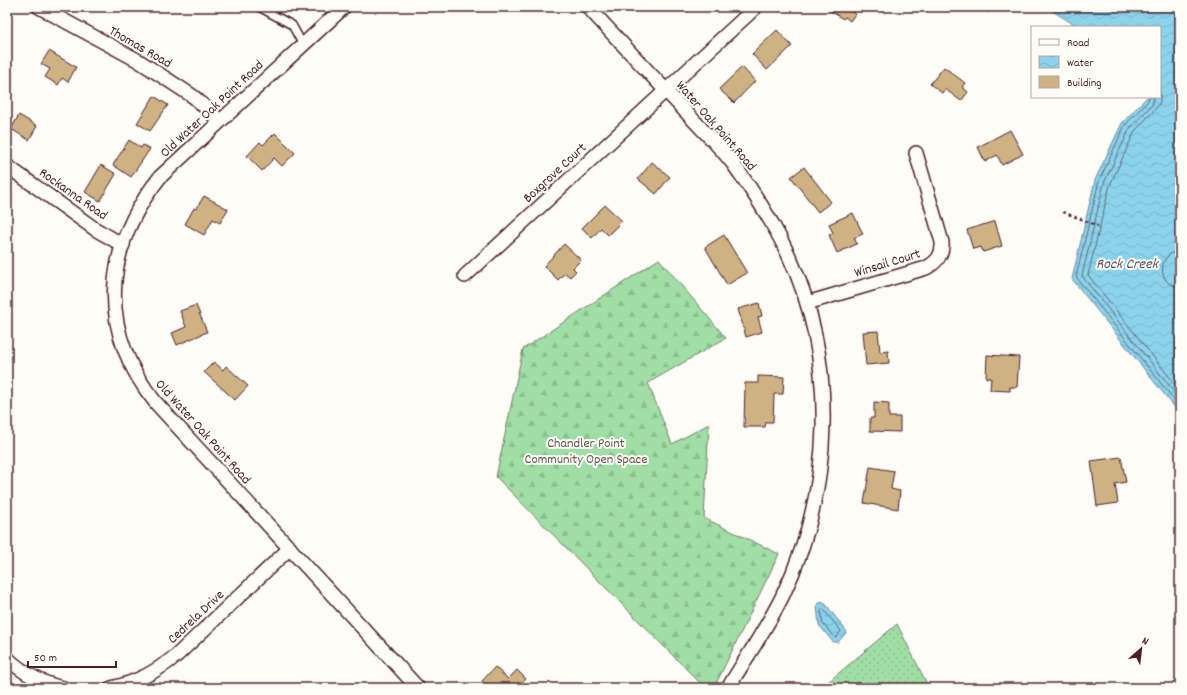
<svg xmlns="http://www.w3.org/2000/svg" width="1187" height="695" font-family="Dekko,sans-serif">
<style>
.grass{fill:url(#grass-dots);stroke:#757e68}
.forest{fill:url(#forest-firs);stroke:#757e68}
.water{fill:url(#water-waves);stroke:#718b9f}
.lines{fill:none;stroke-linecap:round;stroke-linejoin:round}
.shore{stroke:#646778;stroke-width:1}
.building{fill:#ceb283;stroke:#4a1f2b}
.service-casing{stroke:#4a1f2b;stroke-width:10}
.minor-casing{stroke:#4a1f2b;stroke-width:16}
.path{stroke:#4a1f2b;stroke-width:2;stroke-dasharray:3 3;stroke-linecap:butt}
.service{stroke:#fdfcf7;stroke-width:7}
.minor{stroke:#fdfcf7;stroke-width:13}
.labels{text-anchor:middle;stroke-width:4;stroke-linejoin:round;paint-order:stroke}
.street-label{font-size:14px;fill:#4a1f2b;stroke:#fdfcf7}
.park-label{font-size:14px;fill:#645850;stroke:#fdfcf7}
.water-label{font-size:15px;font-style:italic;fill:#5e5565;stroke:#fdfcf7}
</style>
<defs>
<pattern id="grass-dots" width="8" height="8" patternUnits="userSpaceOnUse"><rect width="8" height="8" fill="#a0dea6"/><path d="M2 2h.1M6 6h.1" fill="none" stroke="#8bbe8f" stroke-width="1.8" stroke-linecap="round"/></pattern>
<pattern id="forest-firs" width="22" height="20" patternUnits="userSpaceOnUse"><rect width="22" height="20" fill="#a0dea6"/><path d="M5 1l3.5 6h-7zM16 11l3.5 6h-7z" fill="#8bbe8f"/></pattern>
<pattern id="water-waves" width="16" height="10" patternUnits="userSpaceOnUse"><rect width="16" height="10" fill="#8bd3ec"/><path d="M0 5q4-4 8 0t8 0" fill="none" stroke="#79b5cb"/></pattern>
</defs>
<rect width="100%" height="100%" fill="#fdfcf7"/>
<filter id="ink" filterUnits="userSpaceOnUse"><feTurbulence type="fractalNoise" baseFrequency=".025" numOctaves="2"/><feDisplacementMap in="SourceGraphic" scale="8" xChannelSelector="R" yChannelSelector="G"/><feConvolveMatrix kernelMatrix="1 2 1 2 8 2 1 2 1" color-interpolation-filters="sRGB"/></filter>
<g filter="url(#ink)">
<path class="grass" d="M897,624L929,688H821Z"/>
<path class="forest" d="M659,259L726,338L648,383L672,444L709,424L704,518L779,554L714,688H705L496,477L523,349Z"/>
<g class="water">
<path d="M1047,7H1180V263L1177,270L1180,273V414L1072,279L1095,180L1122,123L1147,97H1160V27H1078L1054,12Z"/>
<path d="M821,601L824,602L847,632L838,642H833L819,625L817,606Z"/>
</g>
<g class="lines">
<g class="shore">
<path d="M1160,94V102L1157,107L1135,131L1110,185L1088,275L1180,390"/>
<path d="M1149,97L1148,101L1125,125L1099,181L1076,277L1180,407"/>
<path d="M1154,97L1152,105L1130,128L1104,183L1082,276L1180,399"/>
<path d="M1180,251C1157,252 1156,286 1180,287"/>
<path d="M823,609L841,631L836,638L834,637L823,624L821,611Z"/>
</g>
</g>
<g class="building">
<path d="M827,7H850L849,10L855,14L850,21L845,17L843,19L826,8Z"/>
<path d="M777,30L792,46L767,70L752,54Z"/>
<path d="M49,51L76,67L68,82L62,78L58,85L45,77L50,69L41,64Z"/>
<path d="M742,67L755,81L734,103L719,89Z"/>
<path d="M944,67L965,83L962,87L968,92L961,101L945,89L942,93L930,84Z"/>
<path d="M154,96L168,105L150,131L137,123Z"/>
<path d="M19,115L37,126L29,140L11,129Z"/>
<path d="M1010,130L1023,154L1002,165L997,155L985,162L978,147Z"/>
<path d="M275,133L295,153L282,166L274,158L262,171L247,156L260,142L263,145Z"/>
<path d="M129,140L141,148L143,145L150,149L131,177L113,165Z"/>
<path d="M652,162L670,177L656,194L638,179Z"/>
<path d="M101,165L116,174L100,201L85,192Z"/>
<path d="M804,167L831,202L818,212L791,177Z"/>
<path d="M204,196L228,209L220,223L213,219L204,235L185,224L194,208L196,209Z"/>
<path d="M605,205L622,221L608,235L601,228L592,238L582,228Z"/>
<path d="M853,213L863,234L854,238L857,244L837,253L829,235L833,233L829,224Z"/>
<path d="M995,221L1002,246L983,252L981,247L973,249L967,230Z"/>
<path d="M724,235L747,273L727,285L705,247Z"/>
<path d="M564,244L581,260L573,268L576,271L570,277L565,273L558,280L544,266Z"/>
<path d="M759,303L762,316L758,317L762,332L746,337L738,309Z"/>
<path d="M196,305L207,332L177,345L172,333L186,327L180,311Z"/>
<path d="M878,331L880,352L888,351L889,363L866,365L863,332Z"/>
<path d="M987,355L1019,357L1017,387H1010V391L990,390L991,378H986Z"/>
<path d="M214,362L223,370L226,366L248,386L235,400L204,372Z"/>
<path d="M758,376L784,377L783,394H774L773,422H766L765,427H744L745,383H758Z"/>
<path d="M874,402L889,403V417H900V432L870,431V418H874Z"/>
<path d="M1121,457L1126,482L1115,484L1118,503L1097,506L1091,461Z"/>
<path d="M870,467L894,471L891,489L900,491L898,509L864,503Z"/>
<path d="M495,667L508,679L517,670L526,679L517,688H489L482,681Z"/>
</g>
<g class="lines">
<defs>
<path id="service" d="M259,7L292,25L303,45"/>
<g id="minor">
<path d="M39,7L139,61L194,97L220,121"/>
<path d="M344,7L160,177C103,249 97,330 156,403L418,688"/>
<path d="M588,7C621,43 654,78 687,113C702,130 721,147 734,165C755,194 774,224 789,256C838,362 833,492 782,597C766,629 746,658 728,688"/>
<path d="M7,166L95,229L123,245"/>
<path d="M465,276L756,7"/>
<path d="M807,303L926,268C937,262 943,255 942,242L916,153"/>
<path d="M7,658C23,673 43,684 64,688"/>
<path d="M111,688C138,682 155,672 176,656L290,548"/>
</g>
</defs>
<use href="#service" class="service-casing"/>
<use href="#minor" class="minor-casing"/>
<g class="path">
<path d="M987,12L1000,7"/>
<path d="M1063,212L1098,226"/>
</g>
<use href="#service" class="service"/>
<use href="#minor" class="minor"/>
</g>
</g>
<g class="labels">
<g class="street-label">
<text transform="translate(141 46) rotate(30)" y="5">Thomas Road</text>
<text transform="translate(211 108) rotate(-43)" y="5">Old Water Oak Point Road</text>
<text transform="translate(717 125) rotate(49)" y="5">Water Oak Point Road</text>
<text transform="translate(554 172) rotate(-43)" y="5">Boxgrove Court</text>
<text transform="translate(74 193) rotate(35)" y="5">Rockanna Road</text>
<text transform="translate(887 262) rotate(-17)" y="5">Winsail Court</text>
<text transform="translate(204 431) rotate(48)" y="5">Old Water Oak Point Road</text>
<text transform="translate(195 616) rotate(-43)" y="5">Cedrela Drive</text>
</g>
<g class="park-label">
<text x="586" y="447">Chandler Point<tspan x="586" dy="16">Community Open Space</tspan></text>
</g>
<g class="water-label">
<text x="1127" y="268">Rock Creek</text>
</g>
</g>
<rect width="1187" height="695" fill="none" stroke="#fdfcf7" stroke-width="24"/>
<rect x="12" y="12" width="1163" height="671" fill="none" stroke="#4a1f2b" stroke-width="1.5" filter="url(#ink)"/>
<rect x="1031" y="26" width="130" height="72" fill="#fdfcf7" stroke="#b5a4a5"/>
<rect x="1039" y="39" width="20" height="6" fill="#fdfcf7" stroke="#b5a4a5"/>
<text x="1067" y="46" font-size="12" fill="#4a1f2b">Road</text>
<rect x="1039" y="56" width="20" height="12" fill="url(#water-waves)" stroke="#b5a4a5"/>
<text x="1067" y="66" font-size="12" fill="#4a1f2b">Water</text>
<rect x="1039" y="76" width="20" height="12" fill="#ceb283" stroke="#b5a4a5"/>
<text x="1067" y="86" font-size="12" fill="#4a1f2b">Building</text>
<g transform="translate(1141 649) rotate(28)" stroke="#fdfcf7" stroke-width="3" paint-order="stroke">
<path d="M0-3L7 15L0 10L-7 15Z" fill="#4a1f2b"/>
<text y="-6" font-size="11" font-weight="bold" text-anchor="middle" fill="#4a1f2b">N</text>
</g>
<path d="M28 661v6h88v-6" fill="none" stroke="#4a1f2b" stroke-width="2"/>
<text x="34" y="661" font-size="12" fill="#4a1f2b" stroke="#fdfcf7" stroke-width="3" paint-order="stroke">50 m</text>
</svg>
